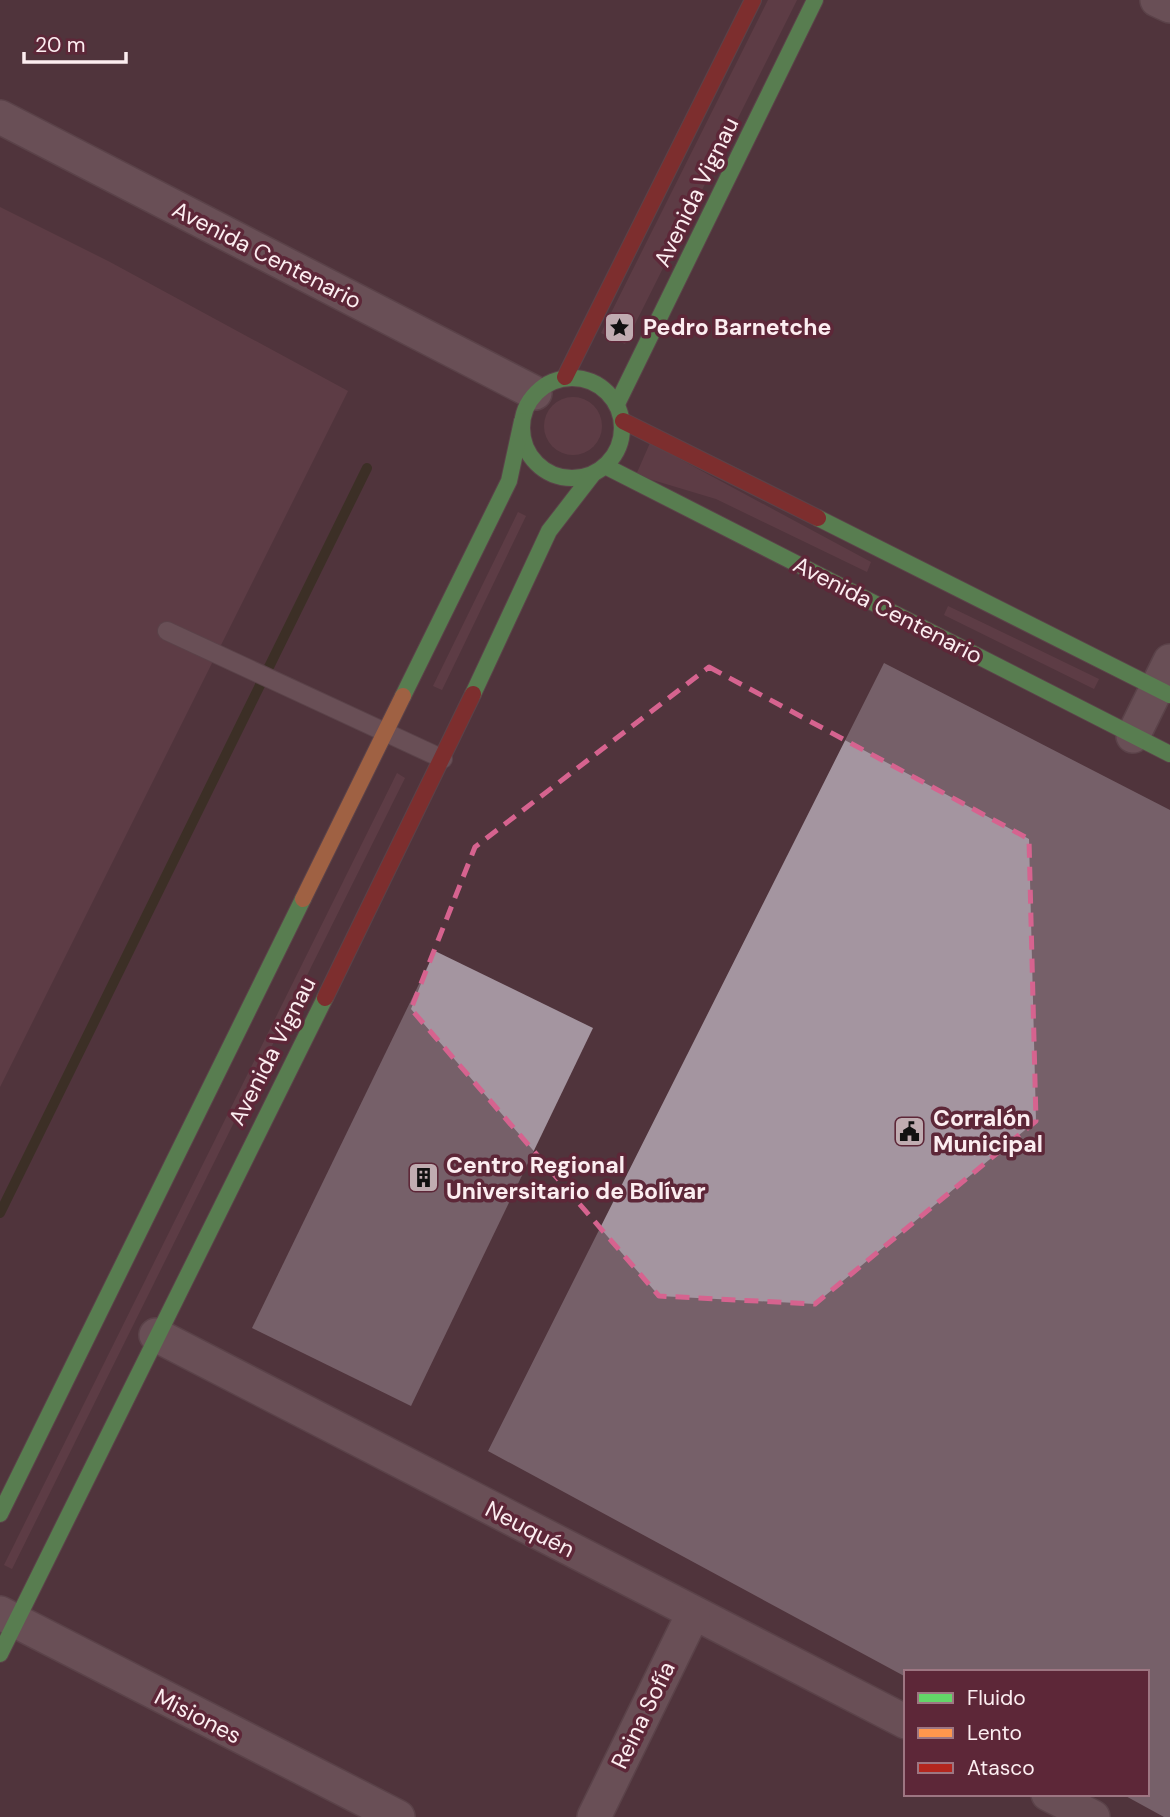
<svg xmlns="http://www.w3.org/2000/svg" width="1170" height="1817" font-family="'DM Sans',sans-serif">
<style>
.green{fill:#6e4651}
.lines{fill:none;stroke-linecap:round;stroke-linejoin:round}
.stream{stroke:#24290c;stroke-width:10}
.building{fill:#a495a0}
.lane-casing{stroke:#685359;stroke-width:20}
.street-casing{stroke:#685359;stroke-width:36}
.fast-casing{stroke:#685359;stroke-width:18}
.slow-casing{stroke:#685359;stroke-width:18}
.jam-casing{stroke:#685359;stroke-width:18}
.lane{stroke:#877077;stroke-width:18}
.street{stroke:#877077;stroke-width:33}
.fast{stroke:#63d668;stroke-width:16}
.slow{stroke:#ff974d;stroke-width:16}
.jam{stroke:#b3261e;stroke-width:16}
.marked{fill:none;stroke:#d6638f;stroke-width:5;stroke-dasharray:14 9;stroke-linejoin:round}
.labels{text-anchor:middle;stroke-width:7;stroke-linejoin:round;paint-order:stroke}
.street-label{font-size:23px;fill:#fcedf0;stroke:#5d2738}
.poi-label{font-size:23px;font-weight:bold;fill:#fcedf0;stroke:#5d2738;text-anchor:start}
</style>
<rect width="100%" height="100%" fill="#50343c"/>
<g class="green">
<path d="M768,0H797L625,344L601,333Z"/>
<path d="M0,207L110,262L348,391L0,1087Z"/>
<circle cx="573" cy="426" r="29"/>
<path d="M650,443L871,562L867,572L716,499L636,475Z"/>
<path d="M518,512L526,516L442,690L433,686Z"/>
<path d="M948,606L1099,679L1094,689L944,615Z"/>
<path d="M397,773L405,778L12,1569L4,1565Z"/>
</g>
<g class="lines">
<path class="stream" d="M0,1213L367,468"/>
</g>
<g class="building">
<path d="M884,663L1170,810V1817H1164L1122,1794H1147V1672H906V1677L488,1451Z"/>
<path d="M435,951L593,1028L411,1406L252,1328Z"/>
</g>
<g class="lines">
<defs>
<path id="lane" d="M167,631L443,759"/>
<g id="street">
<path d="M1157,0L1170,6"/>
<path d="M0,117L535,393"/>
<path d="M1133,736L1170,661"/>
<path d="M156,1335L906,1722"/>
<path d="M0,1613L398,1817"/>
<path d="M1048,1794L1093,1817"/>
<path d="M594,1817L693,1614"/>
</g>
<g id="fast">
<circle cx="572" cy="428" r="50"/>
<path d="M617,404L815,0"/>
<path d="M605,466L1170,754"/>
<path d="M818,518L1170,695"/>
<path d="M473,694L549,531L593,474"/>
<path d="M403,696L509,481L522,421"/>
<path d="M0,1514L303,899"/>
<path d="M0,1654L325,998"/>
</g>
<path id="slow" d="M303,899L403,696"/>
<g id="jam">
<path d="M565,377L753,0"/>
<path d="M623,421L818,518"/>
<path d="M325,998L473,694"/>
</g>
</defs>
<use href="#lane" class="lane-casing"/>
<use href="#street" class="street-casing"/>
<use href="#fast" class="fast-casing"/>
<use href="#slow" class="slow-casing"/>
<use href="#jam" class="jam-casing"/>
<use href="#lane" class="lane"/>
<use href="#street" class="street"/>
<use href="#fast" class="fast"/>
<use href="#slow" class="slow"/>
<use href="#jam" class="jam"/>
</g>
<path d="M0 0H1170V1817H0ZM709,667L1029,839L1036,1121L815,1304L659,1296L411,1009L475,847Z" fill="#50343c" fill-opacity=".55" fill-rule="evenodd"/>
<path class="marked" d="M709,667L1029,839L1036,1121L815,1304L659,1296L411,1009L475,847Z"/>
<defs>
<symbol id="sight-square" viewBox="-11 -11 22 22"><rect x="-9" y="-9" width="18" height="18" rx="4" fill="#c0acb1" stroke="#5d2738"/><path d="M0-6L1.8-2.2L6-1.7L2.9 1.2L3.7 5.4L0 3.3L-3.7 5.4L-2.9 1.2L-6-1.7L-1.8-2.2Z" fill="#111"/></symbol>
<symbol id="civic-square" viewBox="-11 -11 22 22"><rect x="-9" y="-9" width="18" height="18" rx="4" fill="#c0acb1" stroke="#5d2738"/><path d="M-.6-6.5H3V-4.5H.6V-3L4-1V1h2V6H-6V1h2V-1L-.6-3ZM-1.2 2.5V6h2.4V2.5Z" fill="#111"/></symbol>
<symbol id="building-square" viewBox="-11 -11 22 22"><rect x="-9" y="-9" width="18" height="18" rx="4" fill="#c0acb1" stroke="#5d2738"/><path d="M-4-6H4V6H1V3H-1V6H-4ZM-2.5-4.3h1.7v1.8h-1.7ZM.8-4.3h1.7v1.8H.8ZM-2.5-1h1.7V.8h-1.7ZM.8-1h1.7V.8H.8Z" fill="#111"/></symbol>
</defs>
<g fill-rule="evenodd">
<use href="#sight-square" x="602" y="310" width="35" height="35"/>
<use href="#civic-square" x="892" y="1114" width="35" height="35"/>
<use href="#building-square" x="406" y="1160" width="35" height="35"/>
</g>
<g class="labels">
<g class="street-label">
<text transform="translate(696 192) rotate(-64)" y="8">Avenida Vignau</text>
<text transform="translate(267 255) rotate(27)" y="8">Avenida Centenario</text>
<text transform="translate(888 610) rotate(27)" y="8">Avenida Centenario</text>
<text transform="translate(272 1051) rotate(-63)" y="8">Avenida Vignau</text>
<text transform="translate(530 1529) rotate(27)" y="8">Neuquén</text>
<text transform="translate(643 1715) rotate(-64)" y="8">Reina Sofía</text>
<text transform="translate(198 1716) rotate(27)" y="8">Misiones</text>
</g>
<g class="poi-label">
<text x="643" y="335">Pedro Barnetche</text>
<text x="933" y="1126">Corralón<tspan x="933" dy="26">Municipal</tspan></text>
<text x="446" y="1173">Centro Regional<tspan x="446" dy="26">Universitario de Bolívar</tspan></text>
</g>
</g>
<rect x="904" y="1670" width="245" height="126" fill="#5d2738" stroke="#9d7682" stroke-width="2"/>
<rect x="918" y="1693" width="35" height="10" fill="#63d668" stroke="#9d7682" stroke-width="2"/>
<text x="967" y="1705" font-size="21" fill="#fcedf0">Fluido</text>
<rect x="918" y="1728" width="35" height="10" fill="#ff974d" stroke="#9d7682" stroke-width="2"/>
<text x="967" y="1740" font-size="21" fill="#fcedf0">Lento</text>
<rect x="918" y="1763" width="35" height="10" fill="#b3261e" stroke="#9d7682" stroke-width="2"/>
<text x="967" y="1775" font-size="21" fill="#fcedf0">Atasco</text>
<path d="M24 52v10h102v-10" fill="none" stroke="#fcedf0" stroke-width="3.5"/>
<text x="35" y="52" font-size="21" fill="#fcedf0" stroke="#5d2738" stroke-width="5" paint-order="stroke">20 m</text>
</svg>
